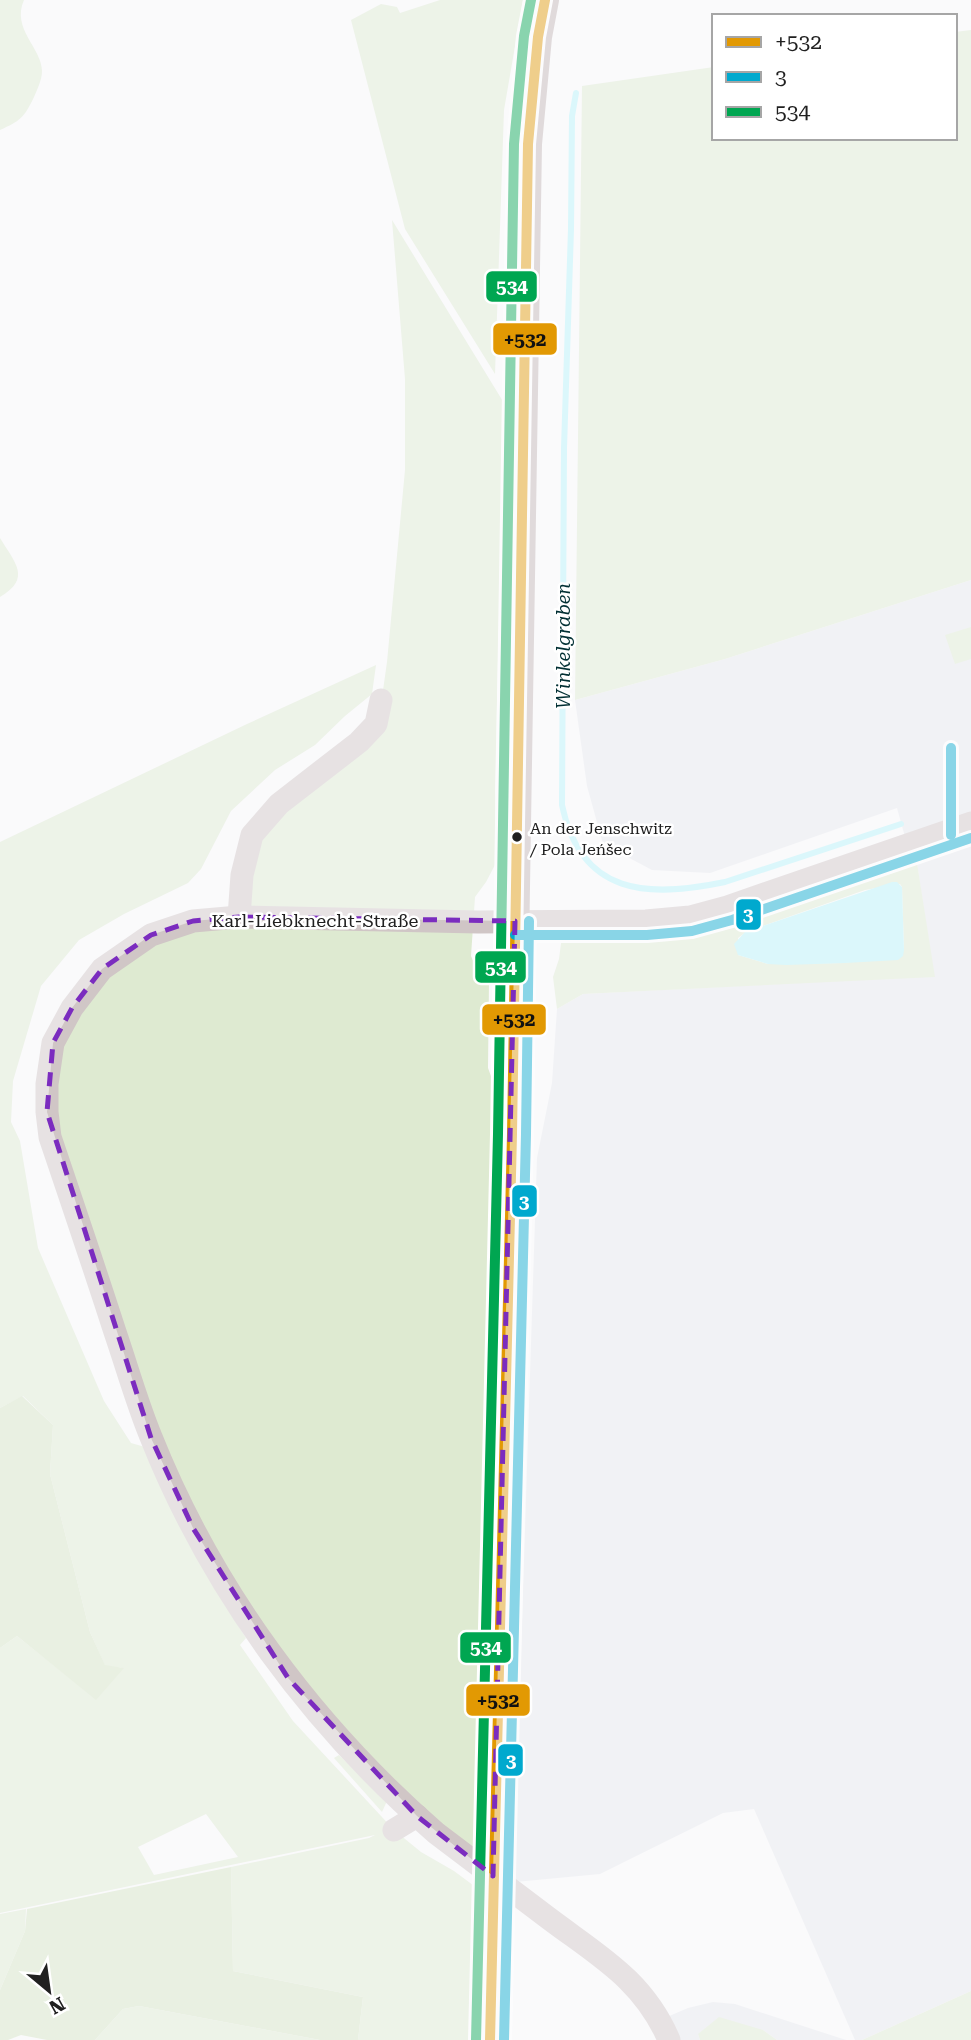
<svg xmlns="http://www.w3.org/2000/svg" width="971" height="2040" font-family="'Roboto Serif',serif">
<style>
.built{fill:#e7e9ed}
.green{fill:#deead1;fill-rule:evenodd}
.forest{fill:#d5e5c3}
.water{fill:#b5f4fa}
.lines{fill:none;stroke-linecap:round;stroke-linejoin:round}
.stream{stroke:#b5f4fa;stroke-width:6}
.minor{stroke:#d0c6c6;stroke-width:23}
.major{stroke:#c1b4b4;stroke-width:28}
.major-bridge{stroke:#c1b4b4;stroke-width:28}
.bus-1-casing{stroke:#fff;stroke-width:16}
.bus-2-casing{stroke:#fff;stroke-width:16}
.bus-3-casing{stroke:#fff;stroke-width:16}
.bus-1{stroke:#e29903;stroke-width:10}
.bus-2{stroke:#00a9ce;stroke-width:10}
.bus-3{stroke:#00a651;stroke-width:10}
.marked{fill:none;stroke:#7b2cbf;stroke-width:5;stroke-dasharray:14 9;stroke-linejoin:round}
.bus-dot{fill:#202020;stroke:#fff;stroke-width:2.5}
.labels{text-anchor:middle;stroke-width:5;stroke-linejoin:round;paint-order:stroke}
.bus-label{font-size:16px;fill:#202020;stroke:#fff;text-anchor:start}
.street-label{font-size:18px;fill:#202020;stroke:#fff}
.water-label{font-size:19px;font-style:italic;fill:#023034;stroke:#fff}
.line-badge{stroke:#fff;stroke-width:2.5}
.badge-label{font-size:19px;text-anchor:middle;font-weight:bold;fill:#fff}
.pale-badge-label{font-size:19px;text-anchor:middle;font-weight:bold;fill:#111}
</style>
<rect width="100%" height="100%" fill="#fafafb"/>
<g class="built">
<path d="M971,580V822L907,844L897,808L710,873L652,870L603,844L587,786L575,700L725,659Z"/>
<path d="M971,824V1991L862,2040H855L754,1809L723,1813L600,1874L515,1882V1839L537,1158L552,1083L557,1009L583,994L934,976L914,844Z"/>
<path d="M713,2002L735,2004L846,2040H777L763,2030L698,2034L700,2040H669L667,2017L688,2008Z"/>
</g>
<g class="green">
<path d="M0,0H24C11,29 42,48 42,71C42,80 37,90 34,97C24,118 20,121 0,130Z"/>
<path d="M440,0H523L504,110L495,374L405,229L351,20L381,4L397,7L400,13Z"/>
<path d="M971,30V580L725,659L575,700L582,86L714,67V138H955V32Z"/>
<path d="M392,220L504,403L495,788L496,863L486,882L475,897L471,956L477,970L489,982L488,1068L496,1090L480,1865L339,1737L193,1527L47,1111L72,1008L151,936L240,916L258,824L378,726L387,662L405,470V379Z"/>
<path d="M0,538C15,563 32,578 0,597Z"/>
<path d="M971,627V659L955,664L945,635Z"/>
<path d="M376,665L372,694L345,716L315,745L275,770L231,811L201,869L188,883L124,914L79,940L41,986L13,1081L11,1122L20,1141L38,1248L104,1401L131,1443L145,1447L226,1606L246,1638L240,1645L293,1721L394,1830L421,1852L454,1871L489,1897L487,2040H358L363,1997L233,1971L231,1867L369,1838L375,1835L0,1913V1648L17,1636L96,1699L123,1668L105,1666L90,1632L50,1474L53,1425L23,1396L0,1408V842L247,724ZM206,1814L238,1857L154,1875L138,1847Z"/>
<path d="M914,844L935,977L583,994L557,1009L553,977L559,959L563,928L645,927ZM900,884L902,887L904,950L845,963L768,964L738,955V938L746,932L865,890Z"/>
<path d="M339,1755L387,1801L382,1812L334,1758Z"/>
<path d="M26,1909L25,1931L0,1990V1914Z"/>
<path d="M971,1991V2040H862Z"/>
<path d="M139,2006L320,2040H95L123,2009Z"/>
<path d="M719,2017L763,2030L777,2040H700L698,2034Z"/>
</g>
<g class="forest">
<path d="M22,1396L53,1425L50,1474L90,1632L105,1665L124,1668L96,1700L17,1636L0,1648V1408Z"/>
<path d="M231,1867L233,1971L363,1997L358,2040H320L139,2006L123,2009L95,2040H47L21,2035L8,2040H0V1990L25,1931L27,1909Z"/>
</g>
<path class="water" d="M892,882H897L902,887L904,950L903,956L898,960L845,963L786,965L768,964L738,955L734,944L745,932Z"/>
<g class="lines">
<path class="stream" d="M576,93L572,116L571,229L564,448L562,805C581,896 648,898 725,882L901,824"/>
<g class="minor">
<path d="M239,917L242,875L252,835L279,804L359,742L376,724L381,700"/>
<path d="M394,1830L417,1816"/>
<path d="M669,2040C643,1979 597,1955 547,1917C510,1889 473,1861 436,1833C312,1725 212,1590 151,1437C137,1403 127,1367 115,1332C94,1267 72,1202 50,1137L47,1112V1084L53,1043L72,1008L102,969L151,935L193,921L239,917L478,922L646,921L690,917L727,907L971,823"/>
</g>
<g class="major">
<path d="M493,1858L512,1134L528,144L538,37L545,0"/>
<path d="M490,2040L492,1913"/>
</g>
<path class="major-bridge" d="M492,1913L493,1858"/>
<defs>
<path id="bus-1" d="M490,2040L512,1134L528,144L538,37L545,0"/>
<g id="bus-2">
<path d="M951,748V835"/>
<path d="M515,935H647L692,931L732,920L971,838"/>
<path d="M504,2040L526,1134L529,921"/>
</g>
<path id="bus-3" d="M476,2040L498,1134L514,144L524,36L531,0"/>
</defs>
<use href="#bus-1" class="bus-1-casing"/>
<use href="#bus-2" class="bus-2-casing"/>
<use href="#bus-3" class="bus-3-casing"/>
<use href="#bus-1" class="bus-1"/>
<use href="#bus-2" class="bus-2"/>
<use href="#bus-3" class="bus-3"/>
</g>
<path d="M0 0H971V2040H0ZM239,917L515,921L493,1876L417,1816L288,1678L193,1528L151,1438L47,1112L53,1043L72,1008L102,969L151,935L193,921Z" fill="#fafafb" fill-opacity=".55" fill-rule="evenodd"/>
<path class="marked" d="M239,917L515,921L493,1876L417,1816L288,1678L193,1528L151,1438L47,1112L53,1043L72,1008L102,969L151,935L193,921Z"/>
<circle class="bus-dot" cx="517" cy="837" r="6"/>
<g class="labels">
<g class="bus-label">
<text x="530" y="834">An der Jenschwitz<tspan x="530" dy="21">/ Pola Jeńšec</tspan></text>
</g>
<g class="street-label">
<text x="315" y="927">Karl-Liebknecht-Straße</text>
</g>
<g class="water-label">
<text transform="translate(563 646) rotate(-90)" y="7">Winkelgraben</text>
</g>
</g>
<g class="line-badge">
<rect x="485" y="270" width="53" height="33" rx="7" fill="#00a651"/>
<rect x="492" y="322" width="66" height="34" rx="7" fill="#e29903"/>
<rect x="735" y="898" width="27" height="33" rx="7" fill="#00a9ce"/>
<rect x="474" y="950" width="53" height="34" rx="7" fill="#00a651"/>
<rect x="481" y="1003" width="66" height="33" rx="7" fill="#e29903"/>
<rect x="511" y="1184" width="27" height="34" rx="7" fill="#00a9ce"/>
<rect x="459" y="1631" width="53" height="33" rx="7" fill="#00a651"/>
<rect x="465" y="1683" width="66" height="34" rx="7" fill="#e29903"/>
<rect x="497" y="1743" width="27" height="34" rx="7" fill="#00a9ce"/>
</g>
<g class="badge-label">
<text x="512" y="293">534</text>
<text x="748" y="921">3</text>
<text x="501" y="974">534</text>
<text x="524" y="1208">3</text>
<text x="486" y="1654">534</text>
<text x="511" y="1767">3</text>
</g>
<g class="pale-badge-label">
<text x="525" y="346">+532</text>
<text x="514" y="1026">+532</text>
<text x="498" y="1707">+532</text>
</g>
<rect x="712" y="14" width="245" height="126" fill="#ffffff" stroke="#a6a6a6" stroke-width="2"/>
<rect x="726" y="37" width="35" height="10" fill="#e29903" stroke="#a6a6a6" stroke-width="2"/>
<text x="775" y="49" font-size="21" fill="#202020">+532</text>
<rect x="726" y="72" width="35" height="10" fill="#00a9ce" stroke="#a6a6a6" stroke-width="2"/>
<text x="775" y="84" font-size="21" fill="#202020">3</text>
<rect x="726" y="107" width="35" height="10" fill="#00a651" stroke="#a6a6a6" stroke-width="2"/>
<text x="775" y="119" font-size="21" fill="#202020">534</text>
<g transform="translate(49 1991) rotate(151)" stroke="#ffffff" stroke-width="5" paint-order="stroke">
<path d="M0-5L12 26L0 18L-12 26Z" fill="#202020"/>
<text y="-10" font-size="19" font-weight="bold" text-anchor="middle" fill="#202020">N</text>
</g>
</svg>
